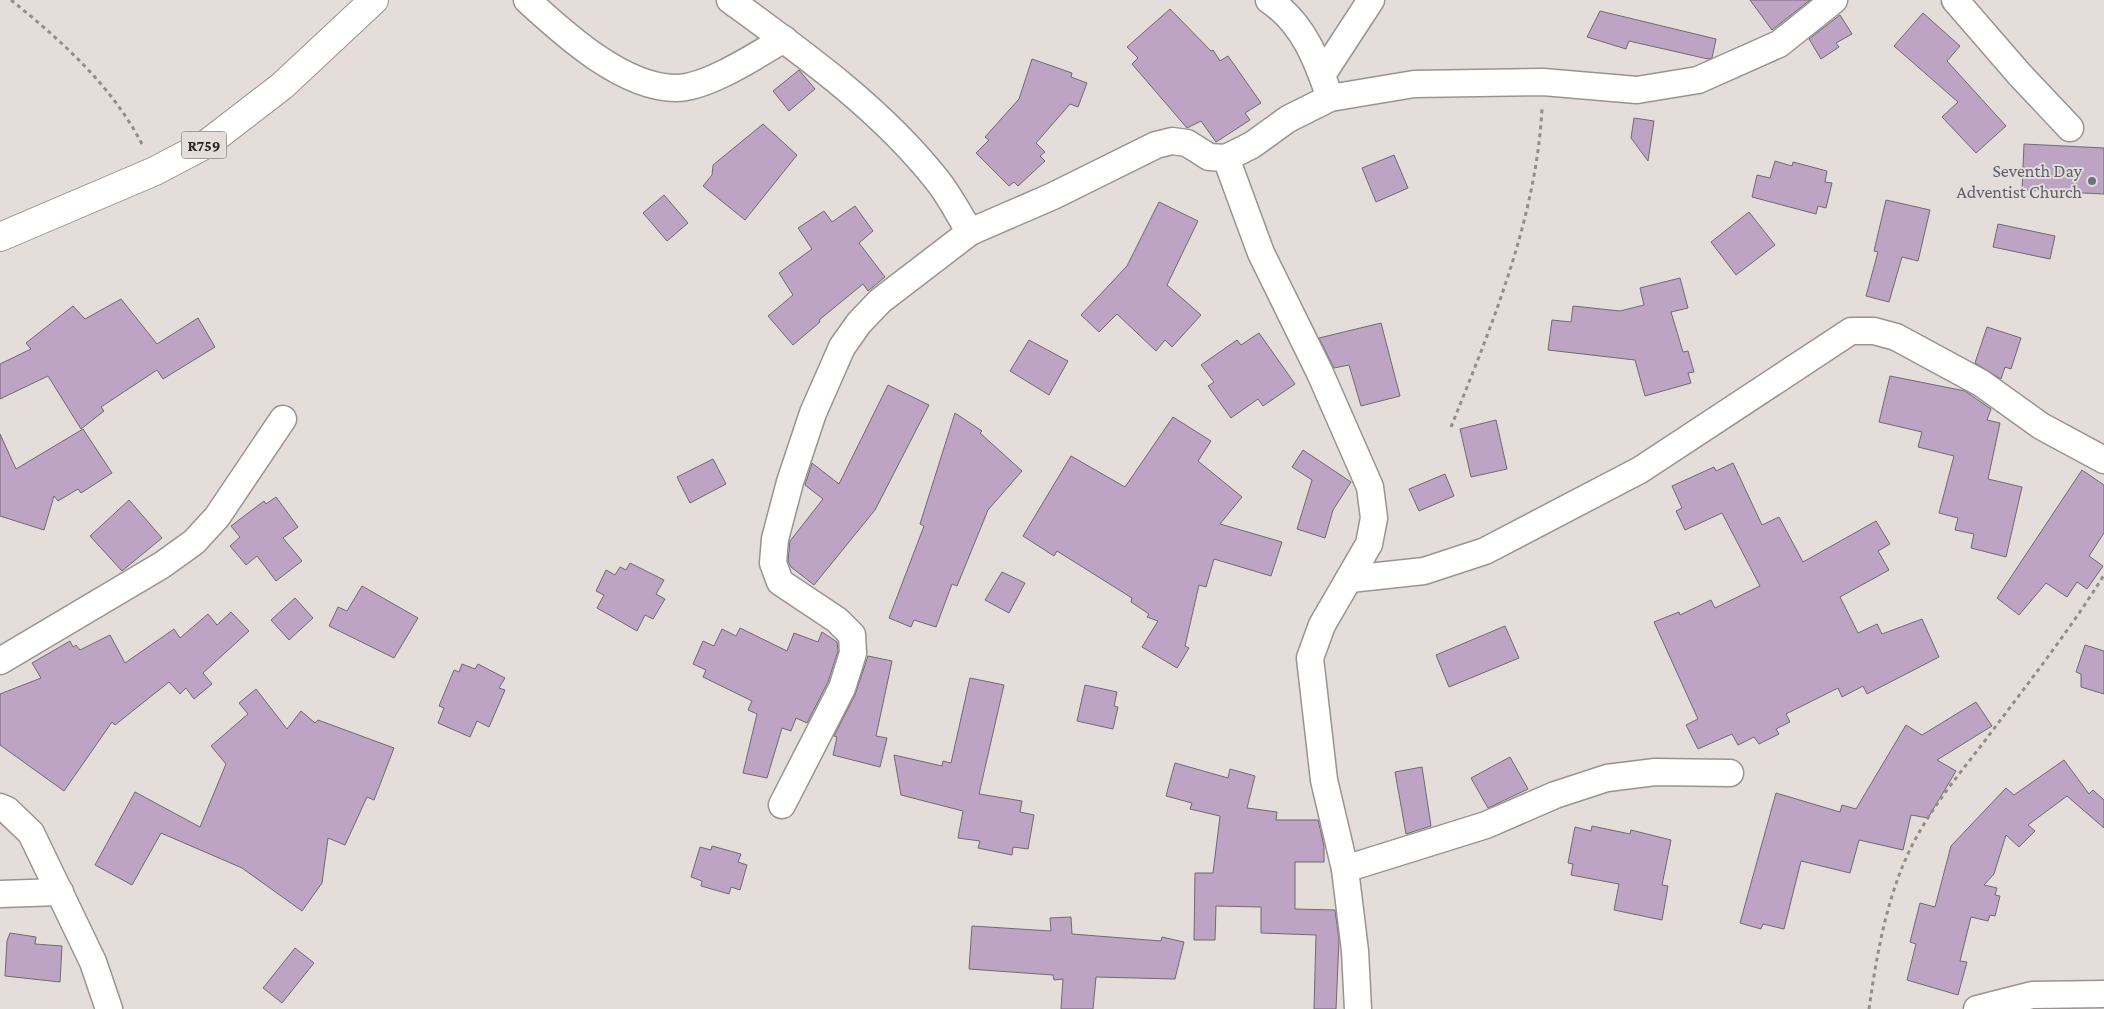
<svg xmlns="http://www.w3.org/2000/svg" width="2104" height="1009" font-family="'Crimson Pro',serif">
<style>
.building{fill:#bda4c5;stroke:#6e6b6f}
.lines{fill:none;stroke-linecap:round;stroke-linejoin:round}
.minor-casing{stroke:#999490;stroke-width:29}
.major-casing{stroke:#999490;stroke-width:30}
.path{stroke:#938e8b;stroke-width:3;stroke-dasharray:4 4;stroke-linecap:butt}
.minor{stroke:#fff;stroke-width:26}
.major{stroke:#fff;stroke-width:28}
.worship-dot{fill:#6b7280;stroke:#e4ddda;stroke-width:2}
.labels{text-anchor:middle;stroke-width:4;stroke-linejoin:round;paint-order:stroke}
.shield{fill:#e4ddda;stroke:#5f5c59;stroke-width:1}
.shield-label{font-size:16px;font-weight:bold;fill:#262422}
.worship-label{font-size:18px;fill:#5b616d;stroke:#e4ddda;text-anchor:end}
</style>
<rect width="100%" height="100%" fill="#e4ddda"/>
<g class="building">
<path d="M1750,0H1810L1772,30Z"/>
<path d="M1170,9L1211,51L1213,50L1220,61L1228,56L1261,103L1245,113L1250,120L1216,142L1201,121L1187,128L1132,64L1138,58L1127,47Z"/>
<path d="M1600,11L1716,39L1712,58L1708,59L1629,41L1626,49L1587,37Z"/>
<path d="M1923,13L1960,46L1947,61L2006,126L1976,153L1942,117L1958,102L1894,46Z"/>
<path d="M1840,15L1852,34L1836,43L1839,47L1821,59L1809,39Z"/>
<path d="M1032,59L1072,73L1071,77L1087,83L1078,107L1070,104L1036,143L1045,152L1040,156L1045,161L1018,186L1014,182L1009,186L976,153L989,140L985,137L1019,99Z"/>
<path d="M799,70L815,89L789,111L773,91Z"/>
<path d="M1634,118L1654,121L1648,161L1631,138Z"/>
<path d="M763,124L797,155L745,220L703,186L712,175L713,165Z"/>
<path d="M2024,144L2104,148V194L2022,190Z"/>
<path d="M1394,155L1408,188L1376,202L1362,168Z"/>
<path d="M1775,161L1792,166L1793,162L1827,171L1825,182L1832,183L1826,208L1818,206L1816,214L1752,197L1757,175L1770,178Z"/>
<path d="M664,195L688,223L667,241L643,213Z"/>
<path d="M1886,200L1930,210L1918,261L1902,257L1889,302L1866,296L1878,252L1874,251Z"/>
<path d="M1159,202L1198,221L1167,285L1201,315L1172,347L1165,340L1156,351L1117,314L1099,332L1081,315L1127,266Z"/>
<path d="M855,206L873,231L859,243L885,277L868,291L863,284L819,320L820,322L793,345L768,316L793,295L779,273L812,249L798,228L824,211L832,222Z"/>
<path d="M1749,212L1775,245L1736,275L1711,242Z"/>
<path d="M1998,224L2055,236L2050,259L1993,247Z"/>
<path d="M1680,278L1688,308L1671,312L1683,352L1688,351L1694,372L1688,373L1691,383L1645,396L1635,360L1548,350L1552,320L1571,322L1573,306L1620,311L1644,305L1640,288Z"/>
<path d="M121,299L157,344L198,318L215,347L163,379L157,370L101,407L104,411L81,429L48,376L0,399V364L31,349L26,343L73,306L85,319Z"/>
<path d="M1381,323L1400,396L1361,406L1349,365L1334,368L1319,338Z"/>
<path d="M1987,327L2021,338L2011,369L2005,367L2001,379L1975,363Z"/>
<path d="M1259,333L1295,384L1263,406L1258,399L1231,418L1208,386L1214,382L1201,365L1237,340L1241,345Z"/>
<path d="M1029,340L1068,361L1049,395L1010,371Z"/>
<path d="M1890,376L1965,391L1991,409L1987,420L2000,423L1988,479L2022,487L2006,557L1971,548L1974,534L1955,530L1958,518L1939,513L1954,456L1918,447L1922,432L1879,422Z"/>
<path d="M888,385L929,405L875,510L814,585L791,567L788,561L790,541L823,499L805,485L812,463L839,484Z"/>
<path d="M955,413L982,431L980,433L1022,471L988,510L957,586L952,584L936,627L914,620L911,627L889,618L924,526L920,524Z"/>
<path d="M1173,417L1211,441L1198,461L1242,497L1220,524L1282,542L1271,576L1214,559L1206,587L1199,585L1185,646L1189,648L1177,668L1142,647L1158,621L1147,617L1149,614L1131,602L1132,598L1057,551L1054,556L1023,536L1071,456L1125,487Z"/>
<path d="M1496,420L1507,469L1471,477L1460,429Z"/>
<path d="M83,429L112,473L81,493L78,489L58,501L54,496L44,530L0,516V434L16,469Z"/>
<path d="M1303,450L1351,482L1333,510L1325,538L1297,529L1312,480L1292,467Z"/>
<path d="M713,459L726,484L690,503L677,477Z"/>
<path d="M1733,463L1762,525L1779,517L1803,562L1876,521L1890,544L1878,551L1889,570L1840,597L1858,633L1877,624L1882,634L1922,619L1939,657L1867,694L1863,686L1842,697L1838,688L1786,714L1790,722L1776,729L1779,734L1759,744L1754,737L1738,745L1732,734L1698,749L1686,725L1698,719L1654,622L1679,612L1680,615L1711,600L1715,608L1760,586L1722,513L1685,530L1676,511L1682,508L1672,486L1714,467L1716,471Z"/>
<path d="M2082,470L2104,485V533L2089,556L2103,566L2087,589L2077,582L2067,597L2046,583L2019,615L1997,598Z"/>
<path d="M1445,474L1454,496L1419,511L1409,489Z"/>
<path d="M276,497L298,527L283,538L302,561L276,581L257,556L246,565L230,546L240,537L231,526L264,501L266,504Z"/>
<path d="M129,500L162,538L122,571L90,536Z"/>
<path d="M630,563L664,580L656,594L665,599L653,619L645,615L637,631L597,608L604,595L596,591L606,570L615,575L620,567L626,570Z"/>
<path d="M1002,572L1025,583L1009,613L985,600Z"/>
<path d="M362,586L418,618L394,658L329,626L338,607L347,611Z"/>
<path d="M295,598L313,618L289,640L271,620Z"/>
<path d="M231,612L249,631L203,673L212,684L194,699L186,688L180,694L169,682L115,725L112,722L64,791L0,745V694L41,678L32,663L70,641L73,647L76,645L80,650L110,635L125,663L174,629L180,638L208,614L217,625Z"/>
<path d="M1505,626L1519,658L1449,687L1436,655Z"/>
<path d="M740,628L787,651L794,633L818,642L822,632L837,642L838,651L828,682L807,723L796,718L791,731L782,728L767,778L743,773L757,714L748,710L752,701L703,677L706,670L693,664L703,641L714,646L722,629L736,636Z"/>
<path d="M2085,645L2104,651V694L2081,687V674L2076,672Z"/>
<path d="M868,656L892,661L876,736L887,738L880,767L833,755L837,737L834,736L855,695Z"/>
<path d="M462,664L475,669L478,664L505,678L499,688L505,690L489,727L477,721L470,737L438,723L444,708L439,706L454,670L459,672Z"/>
<path d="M970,678L1004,685L979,794L1022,801L1020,812L1034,815L1028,849L1013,847L1012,855L978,848L980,841L958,838L963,811L901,795L894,755L942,766L943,761L951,763Z"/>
<path d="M1085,685L1117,692L1114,706L1118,707L1113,729L1077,721Z"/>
<path d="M256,689L287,729L301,711L315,723L318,720L394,748L374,800L367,797L345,845L328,838L322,883L302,911L242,868L161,833L132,885L95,865L135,792L200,827L226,764L211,746L248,714L239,703Z"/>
<path d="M1976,702L1992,726L1937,760L1956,771L1928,818L1911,815L1903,850L1859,840L1850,873L1801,861L1784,929L1763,924L1761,929L1740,923L1776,793L1840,812L1842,805L1856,809L1906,725L1922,735Z"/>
<path d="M1510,757L1528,789L1488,808L1471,778Z"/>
<path d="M2064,760L2089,794L2093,790L2104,800V828L2067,796L2028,825L2035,831L2019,847L2006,835L1994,874L1984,885L1997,888L1995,895L2000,896L1995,916L1990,915L1988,921L1971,917L1960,961L1967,962L1958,995L1907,980L1916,944L1910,942L1920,903L1935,907L1951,846L2006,788L2014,795Z"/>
<path d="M1175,763L1228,778L1230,769L1255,776L1247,808L1277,812L1276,820H1318L1324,846V862H1295V909L1335,910L1339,940L1336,1009H1314L1316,935L1261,933V907L1216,906L1215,940H1194L1195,873H1213L1220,816L1190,809L1192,803L1166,796Z"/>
<path d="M1422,767L1431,826L1406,834L1395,772Z"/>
<path d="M1592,826L1630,834L1631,830L1671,840L1662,885L1668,886L1662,920L1614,910L1619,884L1571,875L1573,864L1568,863L1575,827L1591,831Z"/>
<path d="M712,846L741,854L738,862L747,865L740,890L731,887L729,894L701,886L702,881L691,877L700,847L711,850Z"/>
<path d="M1071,917L1072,934L1161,941L1162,937L1184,942L1175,979L1096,977L1093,1009H1061L1063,979L1054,980L1053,975L969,969L972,926L1051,931L1050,918Z"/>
<path d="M10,933L36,937L35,944L62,946L60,982L5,976L7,941Z"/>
<path d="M295,948L314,963L282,1003L263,988Z"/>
</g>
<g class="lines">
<defs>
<g id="minor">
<path d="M527,0C564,34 623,88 676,88C707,88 757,55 784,39"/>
<path d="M730,0C804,54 880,108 937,180C950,196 959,215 970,232"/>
<path d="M1269,0C1304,24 1317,60 1330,98"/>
<path d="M1955,0L2020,75L2070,128"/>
<path d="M1322,75L1371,0"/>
<path d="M1226,158L1261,253L1320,373L1370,487L1374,518L1369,544L1322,625L1310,658L1324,780L1345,869L1355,951L1358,1009"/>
<path d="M1350,579L1424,571L1485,551L1640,470L1851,331H1874L1896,337L1981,383L2041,426L2104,460"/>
<path d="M0,661L162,565L194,542L217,517L283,419"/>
<path d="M782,805L842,688L853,653L852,635L837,620L780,582L773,563L775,539L790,482L813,413L842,347L859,323L880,301L970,232L1053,196L1156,145L1172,141L1187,143L1209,157L1226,158L1252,145L1288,119L1330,98L1414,84L1543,82L1637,90L1698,80L1779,44L1834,0"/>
<path d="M0,807L7,810L31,833L93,962L109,1009"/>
<path d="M1345,869L1486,825L1555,795L1607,778L1655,772L1730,773"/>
<path d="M0,894L60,892"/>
<path d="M1977,1009L2032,995L2104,994"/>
</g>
<path id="major" d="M0,237L155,171L208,143L282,86L374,0"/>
</defs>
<use href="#minor" class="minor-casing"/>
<use href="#major" class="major-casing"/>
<g class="path">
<path d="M11,0C62,41 113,87 143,146"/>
<path d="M1451,427C1492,325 1536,219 1542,109"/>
<path d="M1869,1009C1877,952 1888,889 1916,838C1935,803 1960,773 1984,742C2025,687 2068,633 2104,575"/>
</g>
<use href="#minor" class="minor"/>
<use href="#major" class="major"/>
</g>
<circle class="worship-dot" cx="2092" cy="181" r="5"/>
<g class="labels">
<rect class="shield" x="181.5" y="131.5" width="45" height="27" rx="4"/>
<g class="shield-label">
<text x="204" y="151">R759</text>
</g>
<g class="worship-label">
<text x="2082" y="177">Seventh Day<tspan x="2082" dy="21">Adventist Church</tspan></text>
</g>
</g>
</svg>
